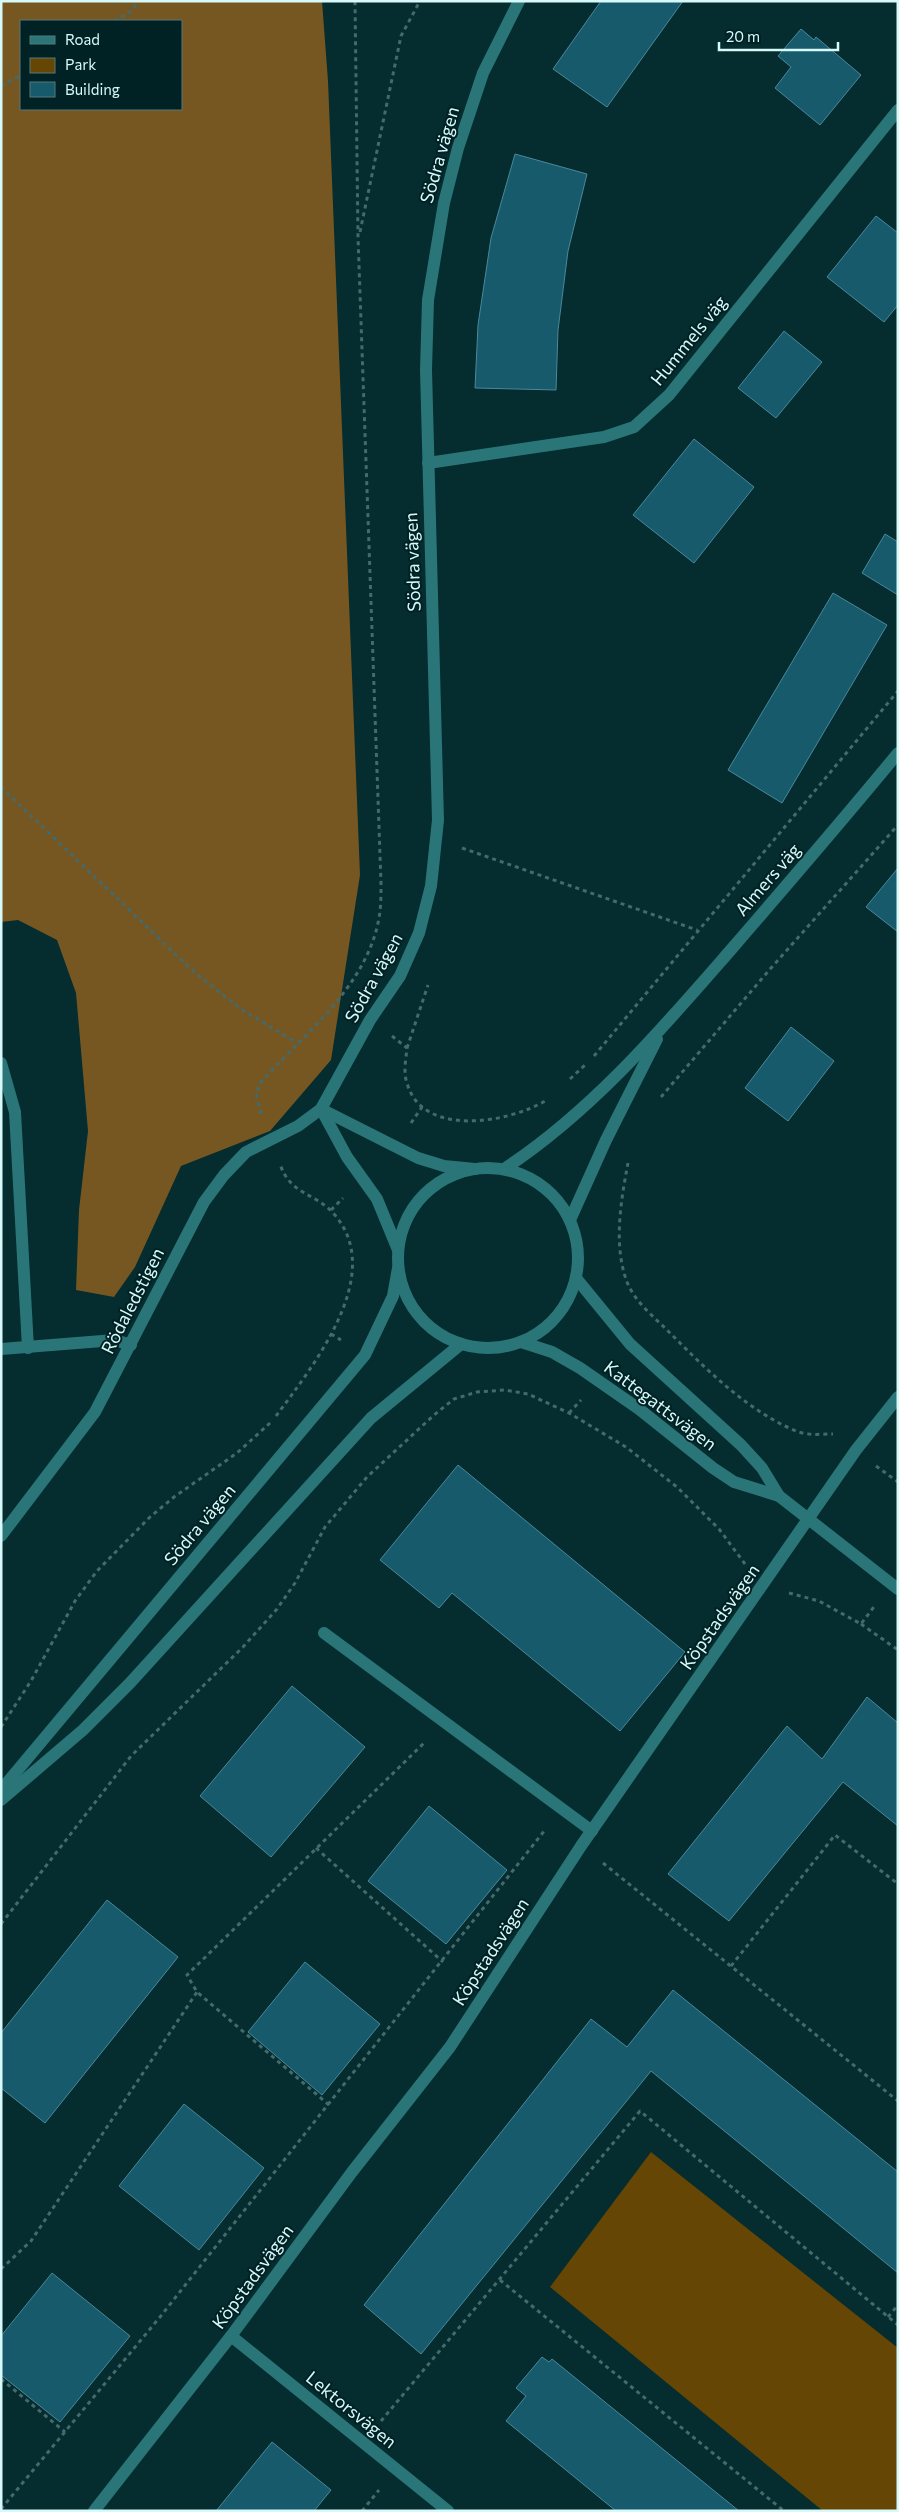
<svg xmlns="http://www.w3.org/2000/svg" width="899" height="2512" font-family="Commissioner,sans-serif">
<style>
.green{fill:#654605}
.forest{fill:#765721;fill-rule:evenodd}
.building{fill:#165a6b;stroke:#4a899b}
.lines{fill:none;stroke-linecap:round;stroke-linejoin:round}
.path{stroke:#456a6c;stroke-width:3;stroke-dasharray:4 4;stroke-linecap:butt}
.service{stroke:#2a7578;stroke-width:12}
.minor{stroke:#2a7578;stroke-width:12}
.tertiary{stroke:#2a7578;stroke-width:12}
.labels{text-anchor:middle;stroke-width:4;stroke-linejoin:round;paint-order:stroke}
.street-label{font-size:18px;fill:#d7f9fa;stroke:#002224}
</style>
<rect width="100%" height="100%" fill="#052c2e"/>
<path class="green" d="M651,2152L898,2348V2511H823L550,2287Z"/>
<path class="forest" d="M1,1H322L328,81L360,875L331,1060L270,1131L181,1166L135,1267L114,1297L76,1290L79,1210L88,1131L76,993L57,940L18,920L1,922ZM21,21H181V109H21Z"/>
<g class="building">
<path d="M601,1H683L607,107L553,69Z"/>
<path d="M801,29L814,40L816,37L861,75L820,125L775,88L791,67L778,56Z"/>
<path d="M515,154L587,174L568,251L558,330L556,390L475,388L478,325L491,238Z"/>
<path d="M876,216L898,233V305L884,322L827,277Z"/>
<path d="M784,331L822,362L776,418L738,388Z"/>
<path d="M694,439L754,487L694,563L633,515Z"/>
<path d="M885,534L898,542V595L862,573Z"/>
<path d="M833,593L887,625L782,803L728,770Z"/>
<path d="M898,868V932L866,907Z"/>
<path d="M791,1027L834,1061L788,1121L745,1088Z"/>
<path d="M458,1465L685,1652L620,1731L452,1593L439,1608L380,1560Z"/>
<path d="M292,1686L365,1747L271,1857L200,1796Z"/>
<path d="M867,1697L898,1723V1826L843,1782L729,1921L668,1874L787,1726L822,1759Z"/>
<path d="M429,1806L507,1870L446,1944L368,1881Z"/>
<path d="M107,1900L178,1957L45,2123L1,2088V2033Z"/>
<path d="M305,1962L380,2024L322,2095L248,2032Z"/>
<path d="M673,1990L898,2172V2273L651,2071L421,2354L364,2305L591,2019L627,2047Z"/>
<path d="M184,2104L264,2168L199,2250L119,2186Z"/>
<path d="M52,2273L130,2336L60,2422L1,2375V2336Z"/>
<path d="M542,2357L549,2362L552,2359L739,2511H616L506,2421L526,2396L516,2388Z"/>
<path d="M272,2442L331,2490L314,2511H216Z"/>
</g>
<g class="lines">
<g class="path">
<path d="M114,21L132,11L138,1"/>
<path d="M1,86L21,75"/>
<path d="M360,232L401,36L420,1"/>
<path d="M1,787L194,972L241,1009L297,1043"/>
<path d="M462,848L697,930"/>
<path d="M392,1036L407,1048C406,1059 403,1072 407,1083C422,1138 508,1123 545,1101"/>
<path d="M407,1048L428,985"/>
<path d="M594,1056L898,691"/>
<path d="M570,1079L586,1064"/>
<path d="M661,1097L771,968L898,825"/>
<path d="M261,1114L256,1094L261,1082C305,1033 367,986 379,918C381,907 381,895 381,883L358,237L355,1"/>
<path d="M411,1123L422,1107"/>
<path d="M628,1163C621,1200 613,1245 627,1282C635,1302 654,1317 668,1331C706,1369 746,1410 796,1431C808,1436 821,1434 833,1434"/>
<path d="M331,1210L343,1198"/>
<path d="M331,1334L341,1340"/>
<path d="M569,1413L581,1400"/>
<path d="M276,1416C313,1366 387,1274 334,1214C316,1193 290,1195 280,1164"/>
<path d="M876,1466L898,1482"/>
<path d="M789,1593L819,1601L861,1624L876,1604"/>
<path d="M861,1624L898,1650"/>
<path d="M1,1727L31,1681L75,1601L97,1571L150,1517L174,1497L237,1453L270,1423"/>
<path d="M316,1848L443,1962"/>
<path d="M603,1863L898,2101"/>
<path d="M1,1924L131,1756L243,1647L277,1609L295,1583L325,1527L367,1477L434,1415L454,1399L477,1392L505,1390L528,1394L569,1413L626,1447L677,1487L719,1529L745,1564"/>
<path d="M731,1966L835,1835L898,1884"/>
<path d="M329,2105L197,1992L187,1975L425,1742"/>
<path d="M1,2269L31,2241L197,1992"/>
<path d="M500,2280L784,2511"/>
<path d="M888,2317L898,2305"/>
<path d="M1,2379L65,2432"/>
<path d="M381,2421L640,2111L898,2325"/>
<path d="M1,2509L160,2317L545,1830"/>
<path d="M362,2511L379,2490"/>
</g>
<g class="service">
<path d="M1,1063L15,1112L28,1348"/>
<path d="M1,1349L115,1340L131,1345"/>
<path d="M324,1633L592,1831"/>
</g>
<g class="minor">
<path d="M428,463L604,437L634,427L669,395L898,110"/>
<path d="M321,1109L418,1158L444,1166L475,1169"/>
<path d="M321,1109L347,1157L377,1199L398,1250"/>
<path d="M576,1278L630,1344L741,1445L762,1468L779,1496"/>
<path d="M521,1342L552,1352L580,1368L639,1409L713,1468L734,1482L779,1496L898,1589"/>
<path d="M1,1536L95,1412L204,1202L224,1175L246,1152L298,1126L321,1109L370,1020L400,976L419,933L431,886L438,820L426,370L428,300L444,203L458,148L483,73L519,1"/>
<path d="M231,2336L448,2511"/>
<path d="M94,2511L231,2336L352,2172L450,2047L581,1846L856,1450L898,1397"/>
</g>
<g class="tertiary">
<circle cx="488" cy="1258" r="90"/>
<path d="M504,1169C591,1112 661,1030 729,952C786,886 843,820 898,753"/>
<path d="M570,1220L606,1140L657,1039"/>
<path d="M1,1790L365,1355L393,1296L398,1268"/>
<path d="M1,1800L83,1730L130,1683L371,1418L461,1344"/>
</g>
</g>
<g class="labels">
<g class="street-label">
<text transform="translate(440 155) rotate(-74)" y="6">Södra vägen</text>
<text transform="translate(689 341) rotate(-51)" y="6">Hummels väg</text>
<text transform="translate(413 562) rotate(-92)" y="6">Södra vägen</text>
<text transform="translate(768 880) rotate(-49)" y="6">Almers väg</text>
<text transform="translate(374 978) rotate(-61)" y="6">Södra vägen</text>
<text transform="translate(133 1301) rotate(-63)" y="6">Rödaledstigen</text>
<text transform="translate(660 1406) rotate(37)" y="6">Kattegattsvägen</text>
<text transform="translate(200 1525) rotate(-50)" y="6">Södra vägen</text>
<text transform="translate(720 1617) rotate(-55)" y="6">Köpstadsvägen</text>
<text transform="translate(491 1952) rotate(-57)" y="6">Köpstadsvägen</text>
<text transform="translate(253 2277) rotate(-54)" y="6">Köpstadsvägen</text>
<text transform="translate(351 2410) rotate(39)" y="6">Lektorsvägen</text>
</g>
</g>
<rect width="899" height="2512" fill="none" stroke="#d7f9fa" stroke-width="5"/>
<rect x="20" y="20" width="162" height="90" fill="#002224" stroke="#56787a"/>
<rect x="30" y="36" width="25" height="8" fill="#2a7578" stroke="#56787a"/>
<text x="65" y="45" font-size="15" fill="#d7f9fa">Road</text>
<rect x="30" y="58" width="25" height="15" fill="#654605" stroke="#56787a"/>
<text x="65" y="70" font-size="15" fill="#d7f9fa">Park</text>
<rect x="30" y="82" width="25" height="15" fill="#165a6b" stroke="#56787a"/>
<text x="65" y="95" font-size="15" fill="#d7f9fa">Building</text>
<path d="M719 42v8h119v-8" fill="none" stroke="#d7f9fa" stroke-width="2.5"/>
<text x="726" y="42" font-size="15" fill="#d7f9fa" stroke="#002224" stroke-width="4" paint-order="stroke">20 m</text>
</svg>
